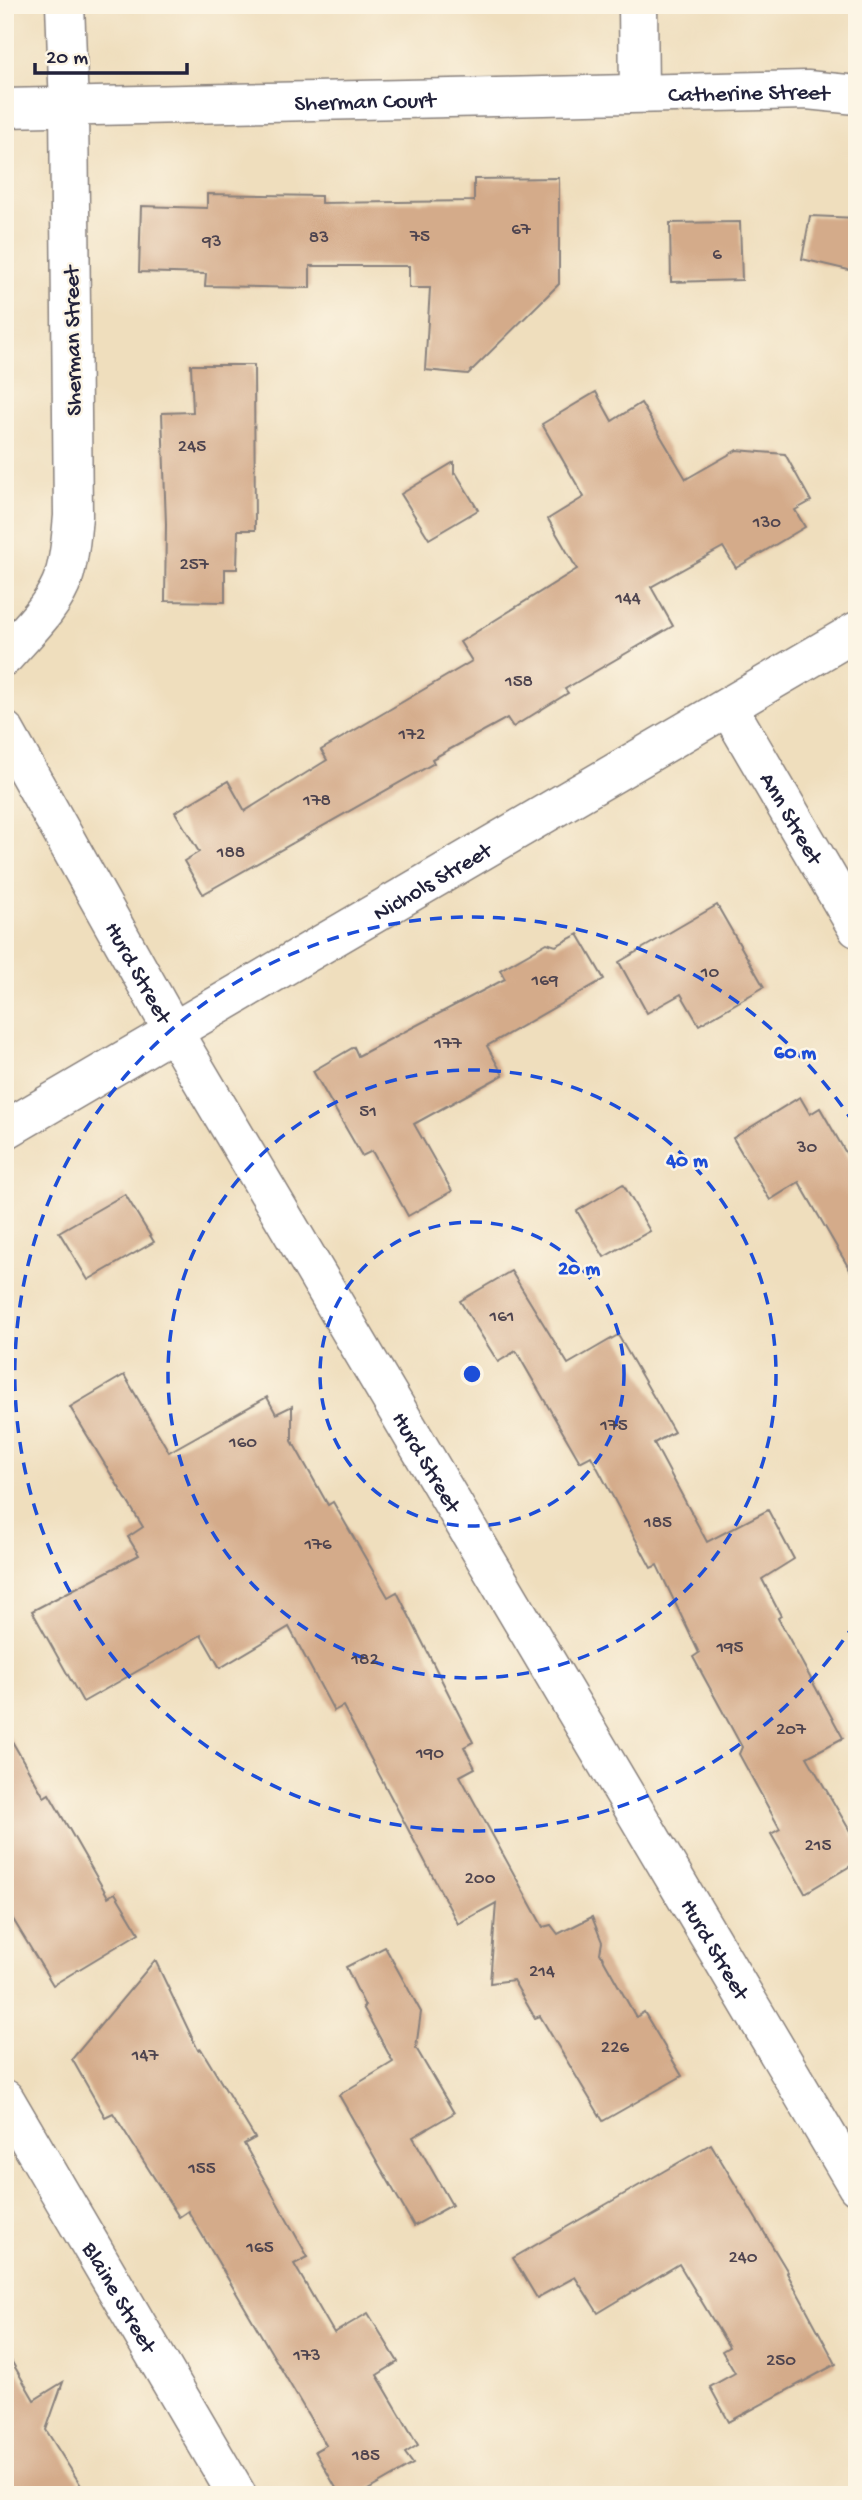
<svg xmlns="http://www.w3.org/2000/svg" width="862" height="2500" font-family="'Gochi Hand',sans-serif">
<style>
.building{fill:#d4ab8a}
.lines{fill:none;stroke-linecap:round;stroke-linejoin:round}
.street-casing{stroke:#88807c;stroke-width:41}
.street{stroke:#fff;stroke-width:38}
.ring{fill:none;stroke:#1d4ed8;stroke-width:3.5;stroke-dasharray:12 9}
.labels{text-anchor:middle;stroke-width:5;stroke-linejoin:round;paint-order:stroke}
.number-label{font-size:19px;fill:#4e444f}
.street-label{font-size:23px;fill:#22223b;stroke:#fcf5e5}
.centre{fill:#1d4ed8;stroke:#fcf5e5;stroke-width:3.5}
.ring-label{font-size:21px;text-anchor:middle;font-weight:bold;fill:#1d4ed8;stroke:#fcf5e5;stroke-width:5;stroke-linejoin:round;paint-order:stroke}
</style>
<rect width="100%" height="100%" fill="#fcf5e5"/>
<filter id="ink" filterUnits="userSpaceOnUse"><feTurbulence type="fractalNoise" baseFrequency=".0143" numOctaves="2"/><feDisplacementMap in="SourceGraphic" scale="14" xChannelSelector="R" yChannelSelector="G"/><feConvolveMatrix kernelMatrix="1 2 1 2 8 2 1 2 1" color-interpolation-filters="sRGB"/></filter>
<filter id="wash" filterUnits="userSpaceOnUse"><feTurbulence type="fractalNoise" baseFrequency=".00686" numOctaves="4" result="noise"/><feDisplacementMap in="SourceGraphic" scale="28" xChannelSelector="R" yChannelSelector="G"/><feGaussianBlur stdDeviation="1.57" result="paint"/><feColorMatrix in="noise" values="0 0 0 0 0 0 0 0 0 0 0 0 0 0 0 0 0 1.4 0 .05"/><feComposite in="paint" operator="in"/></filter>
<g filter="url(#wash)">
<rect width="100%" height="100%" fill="#efdebd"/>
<g id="blocks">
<g class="building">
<path d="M559,178V284L468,374L425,370L430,288H409V266H310V288L205,286L206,274L139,272L141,206L207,208V194L321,196V203L474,201V179Z"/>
<path d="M810,216L857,218V272L802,259Z"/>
<path d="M740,222L742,280L671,282L670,223Z"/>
<path d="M191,365H254L255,530H238L237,569H225V602L165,601L166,524L162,413L193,412Z"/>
<path d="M596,392L612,421L641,403L686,479L737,450L785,454L811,501L795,510L805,527L736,568L723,547L651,587L673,626L565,689L568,693L513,727L507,718L432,759L434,763L203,894L184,861L199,852L175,812L228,781L245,811L327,760L321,750L472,661L460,642L577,569L548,519L584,497L542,424Z"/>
<path d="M454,462V474L456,473L478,510L429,539L401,494Z"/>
<path d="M717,905L764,987L699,1025L681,994L647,1013L619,962Z"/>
<path d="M578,934L604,979L487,1046L503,1075L414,1124L452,1191L408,1216L372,1151L362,1156L313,1071L354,1047L358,1056L505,979L500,970L547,943L556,946Z"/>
<path d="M800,1097L810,1114L820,1108L857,1172V1282L799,1182L770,1200L733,1138Z"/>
<path d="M623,1184L650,1231L604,1257L577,1211Z"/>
<path d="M125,1194L154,1242L88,1280L59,1232Z"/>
<path d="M511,1271L568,1364L618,1335L674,1432L654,1443L707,1542L768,1510L794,1559L762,1579L781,1616L778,1618L843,1738L807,1757L857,1843V1862L805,1893L771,1834L780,1829L739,1754L742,1747L693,1657L699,1653L657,1565L651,1568L591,1456L580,1462L516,1351L498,1362L460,1301Z"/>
<path d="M124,1375L169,1452L267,1397L276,1414L292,1406V1441L328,1505L333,1502L388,1597L397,1592L473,1742L464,1747L475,1768L460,1776L543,1927L551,1925L558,1934L592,1917L602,1942L600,1953L636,2017L644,2012L682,2076L603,2121L540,2016L535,2018L513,1980L490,1983L496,1903L458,1924L343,1706L334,1711L289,1627L220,1668L201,1635L83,1702L32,1611L139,1555L128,1537L143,1527L70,1407Z"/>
<path d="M5,1729L44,1797L49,1794L108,1897L115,1893L139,1933L53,1985L5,1906Z"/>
<path d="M385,1947L421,2012L416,2048L454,2113L413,2137L452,2205L414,2226L339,2095L393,2062L363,2007L365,2006L346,1967Z"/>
<path d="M155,1960L198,2050L201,2049L255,2138L244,2144L308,2257L294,2264L334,2333L368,2313L398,2362L377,2375L418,2445L405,2453L413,2464L359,2495H340L315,2451L326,2445L188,2211L179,2217L113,2113L105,2117L72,2059Z"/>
<path d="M711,2144L788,2272L787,2273L836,2364L729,2422L710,2387L735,2373L722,2351L729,2347L679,2264L598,2313L575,2277L537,2298L513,2258Z"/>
<path d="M5,2350L34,2400L63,2382L46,2430L87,2495H5Z"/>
</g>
</g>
</g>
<g filter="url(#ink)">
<use href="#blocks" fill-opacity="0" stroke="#88807c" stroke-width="2"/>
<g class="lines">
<defs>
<g id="street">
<path d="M638,5L639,93"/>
<path id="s1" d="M5,108L807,90L857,95"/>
<path d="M5,656C26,632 54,607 64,576C70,557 71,536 73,516L69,106L65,5"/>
<path id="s2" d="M728,707L857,928"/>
<path id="s3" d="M5,731L174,1033L857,2186"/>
<path id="s4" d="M5,1130L857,631"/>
<path id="s5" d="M5,2099L237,2495"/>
</g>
</defs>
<use href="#street" class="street-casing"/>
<use href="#street" class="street"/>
</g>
</g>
<g class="ring">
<circle cx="472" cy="1374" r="152"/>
<circle cx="472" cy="1374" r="304"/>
<path d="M855 1623A457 457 0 1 1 855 1125"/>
</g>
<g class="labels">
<g class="number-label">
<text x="521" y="234">67</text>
<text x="420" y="241">75</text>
<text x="319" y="242">83</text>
<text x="212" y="246">93</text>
<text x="717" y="259">6</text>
<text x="192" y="451">245</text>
<text x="767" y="527">130</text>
<text x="194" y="569">257</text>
<text x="628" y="603">144</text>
<text x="519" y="686">158</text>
<text x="412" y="739">172</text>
<text x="317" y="805">178</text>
<text x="231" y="857">188</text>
<text x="710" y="977">10</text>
<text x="545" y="985">169</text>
<text x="448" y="1048">177</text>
<text x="368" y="1116">51</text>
<text x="807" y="1152">30</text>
<text x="502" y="1321">161</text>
<text x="614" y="1430">175</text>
<text x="243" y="1447">160</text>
<text x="658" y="1527">185</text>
<text x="318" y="1549">176</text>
<text x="730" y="1652">195</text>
<text x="365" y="1664">182</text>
<text x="791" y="1734">207</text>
<text x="430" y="1758">190</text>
<text x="818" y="1850">215</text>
<text x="480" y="1883">200</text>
<text x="542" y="1976">214</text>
<text x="615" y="2052">226</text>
<text x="145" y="2060">147</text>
<text x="202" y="2173">155</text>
<text x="260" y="2252">165</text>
<text x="743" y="2262">240</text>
<text x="307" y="2360">173</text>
<text x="781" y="2365">250</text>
<text x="366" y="2460">185</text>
</g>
<g class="street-label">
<text dy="8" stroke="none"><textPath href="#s1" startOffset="744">Catherine Street</textPath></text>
<text dy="8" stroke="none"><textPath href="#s1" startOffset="360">Sherman Court</textPath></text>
<text transform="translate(71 341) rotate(-91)" y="8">Sherman Street</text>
<text dy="8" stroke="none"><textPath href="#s2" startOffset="128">Ann Street</textPath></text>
<text dy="8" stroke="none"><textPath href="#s4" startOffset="494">Nichols Street</textPath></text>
<text dy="8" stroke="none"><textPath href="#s3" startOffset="276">Hurd Street</textPath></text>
<text dy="8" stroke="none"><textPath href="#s3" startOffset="844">Hurd Street</textPath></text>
<text dy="8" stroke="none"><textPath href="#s3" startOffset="1410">Hurd Street</textPath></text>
<text dy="8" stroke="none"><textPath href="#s5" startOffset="229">Blaine Street</textPath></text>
</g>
</g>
<circle cx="472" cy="1374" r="10" class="centre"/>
<g class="ring-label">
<text x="795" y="1058">60 m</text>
<text x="687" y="1166">40 m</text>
<text x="579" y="1274">20 m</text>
</g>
<rect width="862" height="2500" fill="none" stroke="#fcf5e5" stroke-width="28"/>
<path d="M35 63v10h152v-10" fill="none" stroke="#22223b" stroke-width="3.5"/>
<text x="46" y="63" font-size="21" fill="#22223b" stroke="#fcf5e5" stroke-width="5" paint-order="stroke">20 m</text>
</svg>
